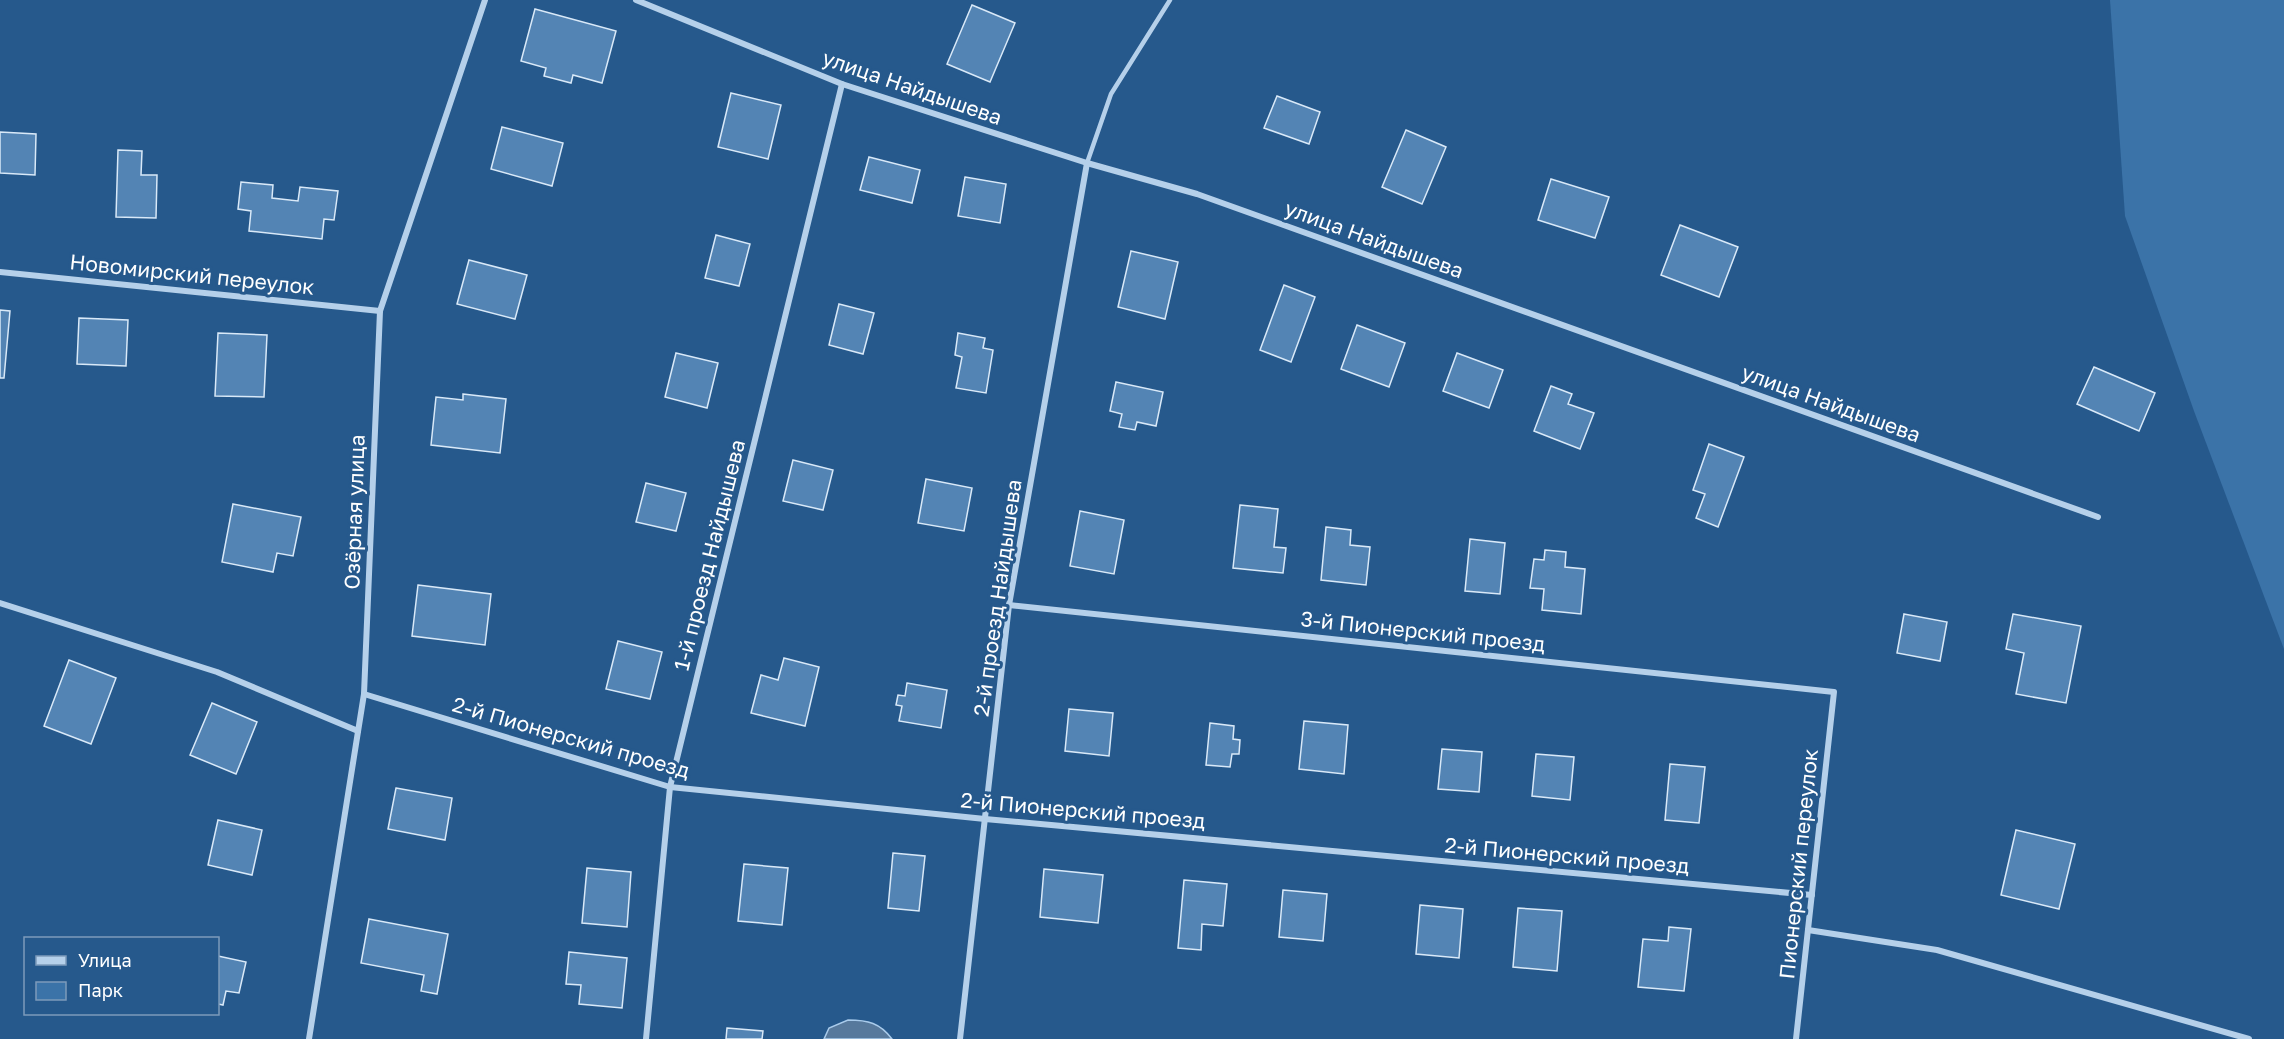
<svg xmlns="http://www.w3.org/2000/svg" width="2284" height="1039" font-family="'Golos Text',sans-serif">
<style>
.green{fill:#3b73a8}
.water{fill:#57799c;stroke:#a9cbeb;stroke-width:1.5}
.building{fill:#5384b4;stroke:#d9e9f8;stroke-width:1.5}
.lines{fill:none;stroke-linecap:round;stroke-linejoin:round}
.lane{stroke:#b5d0ea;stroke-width:4.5}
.street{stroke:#b5d0ea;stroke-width:6}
.labels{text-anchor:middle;stroke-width:6;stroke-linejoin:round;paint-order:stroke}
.street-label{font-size:21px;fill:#fff;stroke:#26598c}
</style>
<rect width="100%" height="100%" fill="#26598c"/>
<path class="green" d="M2110,0H2284V649L2194,411L2125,216Z"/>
<path class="water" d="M848,1020C868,1020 880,1023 892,1039H824L829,1028Z"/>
<g class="building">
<path d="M972,5L1015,23L990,82L947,64Z"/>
<path d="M535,9L616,31L602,83L573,75L571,83L544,76L546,68L521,61Z"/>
<path d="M731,93L781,105L768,159L718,147Z"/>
<path d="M1277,96L1320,112L1309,144L1264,128Z"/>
<path d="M502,127L563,143L552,186L491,169Z"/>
<path d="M1406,130L1446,147L1422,204L1382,187Z"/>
<path d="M0,132L36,134L35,175L0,173Z"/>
<path d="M118,150L142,151L141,175H157L156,218L116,217Z"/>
<path d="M869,157L920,170L912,203L860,190Z"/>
<path d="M965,177L1006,184L1000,223L958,216Z"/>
<path d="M1551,179L1609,197L1595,238L1538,220Z"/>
<path d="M241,182L273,185L272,198L298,201L300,187L338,191L334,220L324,219L322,239L249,231L251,211L238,209Z"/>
<path d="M1680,225L1738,247L1719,297L1661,275Z"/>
<path d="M716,235L750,244L739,286L705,278Z"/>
<path d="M1131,251L1178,262L1165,319L1118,307Z"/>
<path d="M469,260L527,275L515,319L457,304Z"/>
<path d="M1284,285L1315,297L1291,362L1260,350Z"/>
<path d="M839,304L874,313L863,354L829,345Z"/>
<path d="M0,310L10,311L4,378H0Z"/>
<path d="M79,318L128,320L126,366L77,364Z"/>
<path d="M1357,325L1405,343L1389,387L1341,369Z"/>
<path d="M218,333L267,335L264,397L215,396Z"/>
<path d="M958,333L985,338L983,348L993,350L986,393L956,388L962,357L955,355Z"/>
<path d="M676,353L718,363L707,408L665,397Z"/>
<path d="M1457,353L1503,370L1489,408L1443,391Z"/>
<path d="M2094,367L2155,393L2139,431L2077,404Z"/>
<path d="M1116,382L1163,392L1156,426L1137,422L1135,430L1119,427L1122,414L1110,411Z"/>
<path d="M1551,386L1572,394L1568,404L1594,413L1580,449L1534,431Z"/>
<path d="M463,394L506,399L500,453L431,445L436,397L463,400Z"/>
<path d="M1709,444L1744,457L1718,527L1696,518L1705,494L1693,490Z"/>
<path d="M793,460L833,470L823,510L783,501Z"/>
<path d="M926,479L972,488L964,531L918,523Z"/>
<path d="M646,483L686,493L676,531L636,522Z"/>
<path d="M233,504L301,517L293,556L277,553L273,572L222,562Z"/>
<path d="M1240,505L1278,509L1274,547L1286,548L1283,573L1233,568Z"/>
<path d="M1080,511L1124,520L1114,574L1070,566Z"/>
<path d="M1326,527L1351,530L1350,545L1370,547L1366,585L1321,580Z"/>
<path d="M1470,539L1505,543L1500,594L1465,591Z"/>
<path d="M1545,550L1566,552L1565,567L1585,569L1581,614L1542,610L1544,589L1530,588L1534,559L1544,560Z"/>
<path d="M418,585L491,594L485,645L412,636Z"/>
<path d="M1904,614L1947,622L1940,661L1897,653Z"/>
<path d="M2013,614L2081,626L2066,703L2016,694L2024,653L2006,649Z"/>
<path d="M618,641L662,652L650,699L606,689Z"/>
<path d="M784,658L819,667L805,726L751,713L761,675L778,680Z"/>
<path d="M69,660L116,678L91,744L44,726Z"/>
<path d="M907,683L947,690L941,728L899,721L902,706L896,705L898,695L905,696Z"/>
<path d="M212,703L257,722L236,774L190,755Z"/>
<path d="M1069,709L1113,713L1109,756L1065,751Z"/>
<path d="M1304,721L1348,725L1344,774L1299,769Z"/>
<path d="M1210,723L1234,726L1233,739L1240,740L1239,754H1232L1230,767L1206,765Z"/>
<path d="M1442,749L1482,752L1479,792L1438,789Z"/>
<path d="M1536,754L1574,757L1570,800L1532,796Z"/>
<path d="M1670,764L1705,767L1699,823L1665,820Z"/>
<path d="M396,788L452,798L445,840L388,829Z"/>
<path d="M218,820L262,830L252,875L208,865Z"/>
<path d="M2016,830L2075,844L2059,909L2001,895Z"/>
<path d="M893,853L925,856L919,911L888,908Z"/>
<path d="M744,864L788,868L782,925L738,921Z"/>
<path d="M587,868L631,872L627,927L582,923Z"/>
<path d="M1044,869L1103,875L1098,923L1040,917Z"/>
<path d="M1184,880L1227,884L1223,926L1202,924L1201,950L1178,948Z"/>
<path d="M1283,890L1327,894L1323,941L1279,937Z"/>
<path d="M1420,905L1463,909L1459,958L1416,954Z"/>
<path d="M1518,908L1562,911L1557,971L1513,967Z"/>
<path d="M369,919L448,934L437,994L421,991L424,975L361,963Z"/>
<path d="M1669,927L1691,929L1684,991L1638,987L1643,939L1668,941Z"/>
<path d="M569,952L627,958L622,1008L579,1004L581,985L566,984Z"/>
<path d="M218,956L246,962L239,993L226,991L223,1005L218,1004Z"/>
<path d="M727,1028L763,1031L762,1039H726Z"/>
</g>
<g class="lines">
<path class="lane" d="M1087,163L1111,94L1170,0"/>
<g class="street">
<path d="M636,0L842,84L1087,163L1197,194L2098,517"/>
<path d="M0,272L380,311"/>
<path d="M0,603L217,672L358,731"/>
<path d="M1009,605L1834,692L1796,1039"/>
<path d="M364,694L670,787L985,819L1812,895"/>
<path d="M1808,930L1937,950L2249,1039"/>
<path d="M309,1039L364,694L380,311L485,0"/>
<path d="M646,1039L670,787L842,84"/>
<path d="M960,1039L1009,605L1087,163"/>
</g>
</g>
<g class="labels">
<g class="street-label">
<text transform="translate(912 88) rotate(19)" y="7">улица Найдышева</text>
<text transform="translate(1374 240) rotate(20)" y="7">улица Найдышева</text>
<text transform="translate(192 275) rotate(6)" y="7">Новомирский переулок</text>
<text transform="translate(1831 404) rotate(20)" y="7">улица Найдышева</text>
<text transform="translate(355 512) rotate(-88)" y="7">Озёрная улица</text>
<text transform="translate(710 555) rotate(-76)" y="7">1-й проезд Найдышева</text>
<text transform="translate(998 598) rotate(-82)" y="7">2-й проезд Найдышева</text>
<text transform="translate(1423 632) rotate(6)" y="7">3-й Пионерский проезд</text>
<text transform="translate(571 738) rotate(16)" y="7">2-й Пионерский проезд</text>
<text transform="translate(1083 811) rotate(5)" y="7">2-й Пионерский проезд</text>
<text transform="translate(1567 856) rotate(5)" y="7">2-й Пионерский проезд</text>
<text transform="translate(1799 864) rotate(-84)" y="7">Пионерский переулок</text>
</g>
</g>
<rect x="24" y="937" width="195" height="78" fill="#26598c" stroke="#7d9bba" stroke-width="1.5"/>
<rect x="36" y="956" width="30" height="9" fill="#b5d0ea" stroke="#7d9bba" stroke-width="1.5"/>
<text x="78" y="967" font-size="18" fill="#ffffff">Улица</text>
<rect x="36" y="982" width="30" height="18" fill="#3b73a8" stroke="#7d9bba" stroke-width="1.5"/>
<text x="78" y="997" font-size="18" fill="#ffffff">Парк</text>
</svg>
